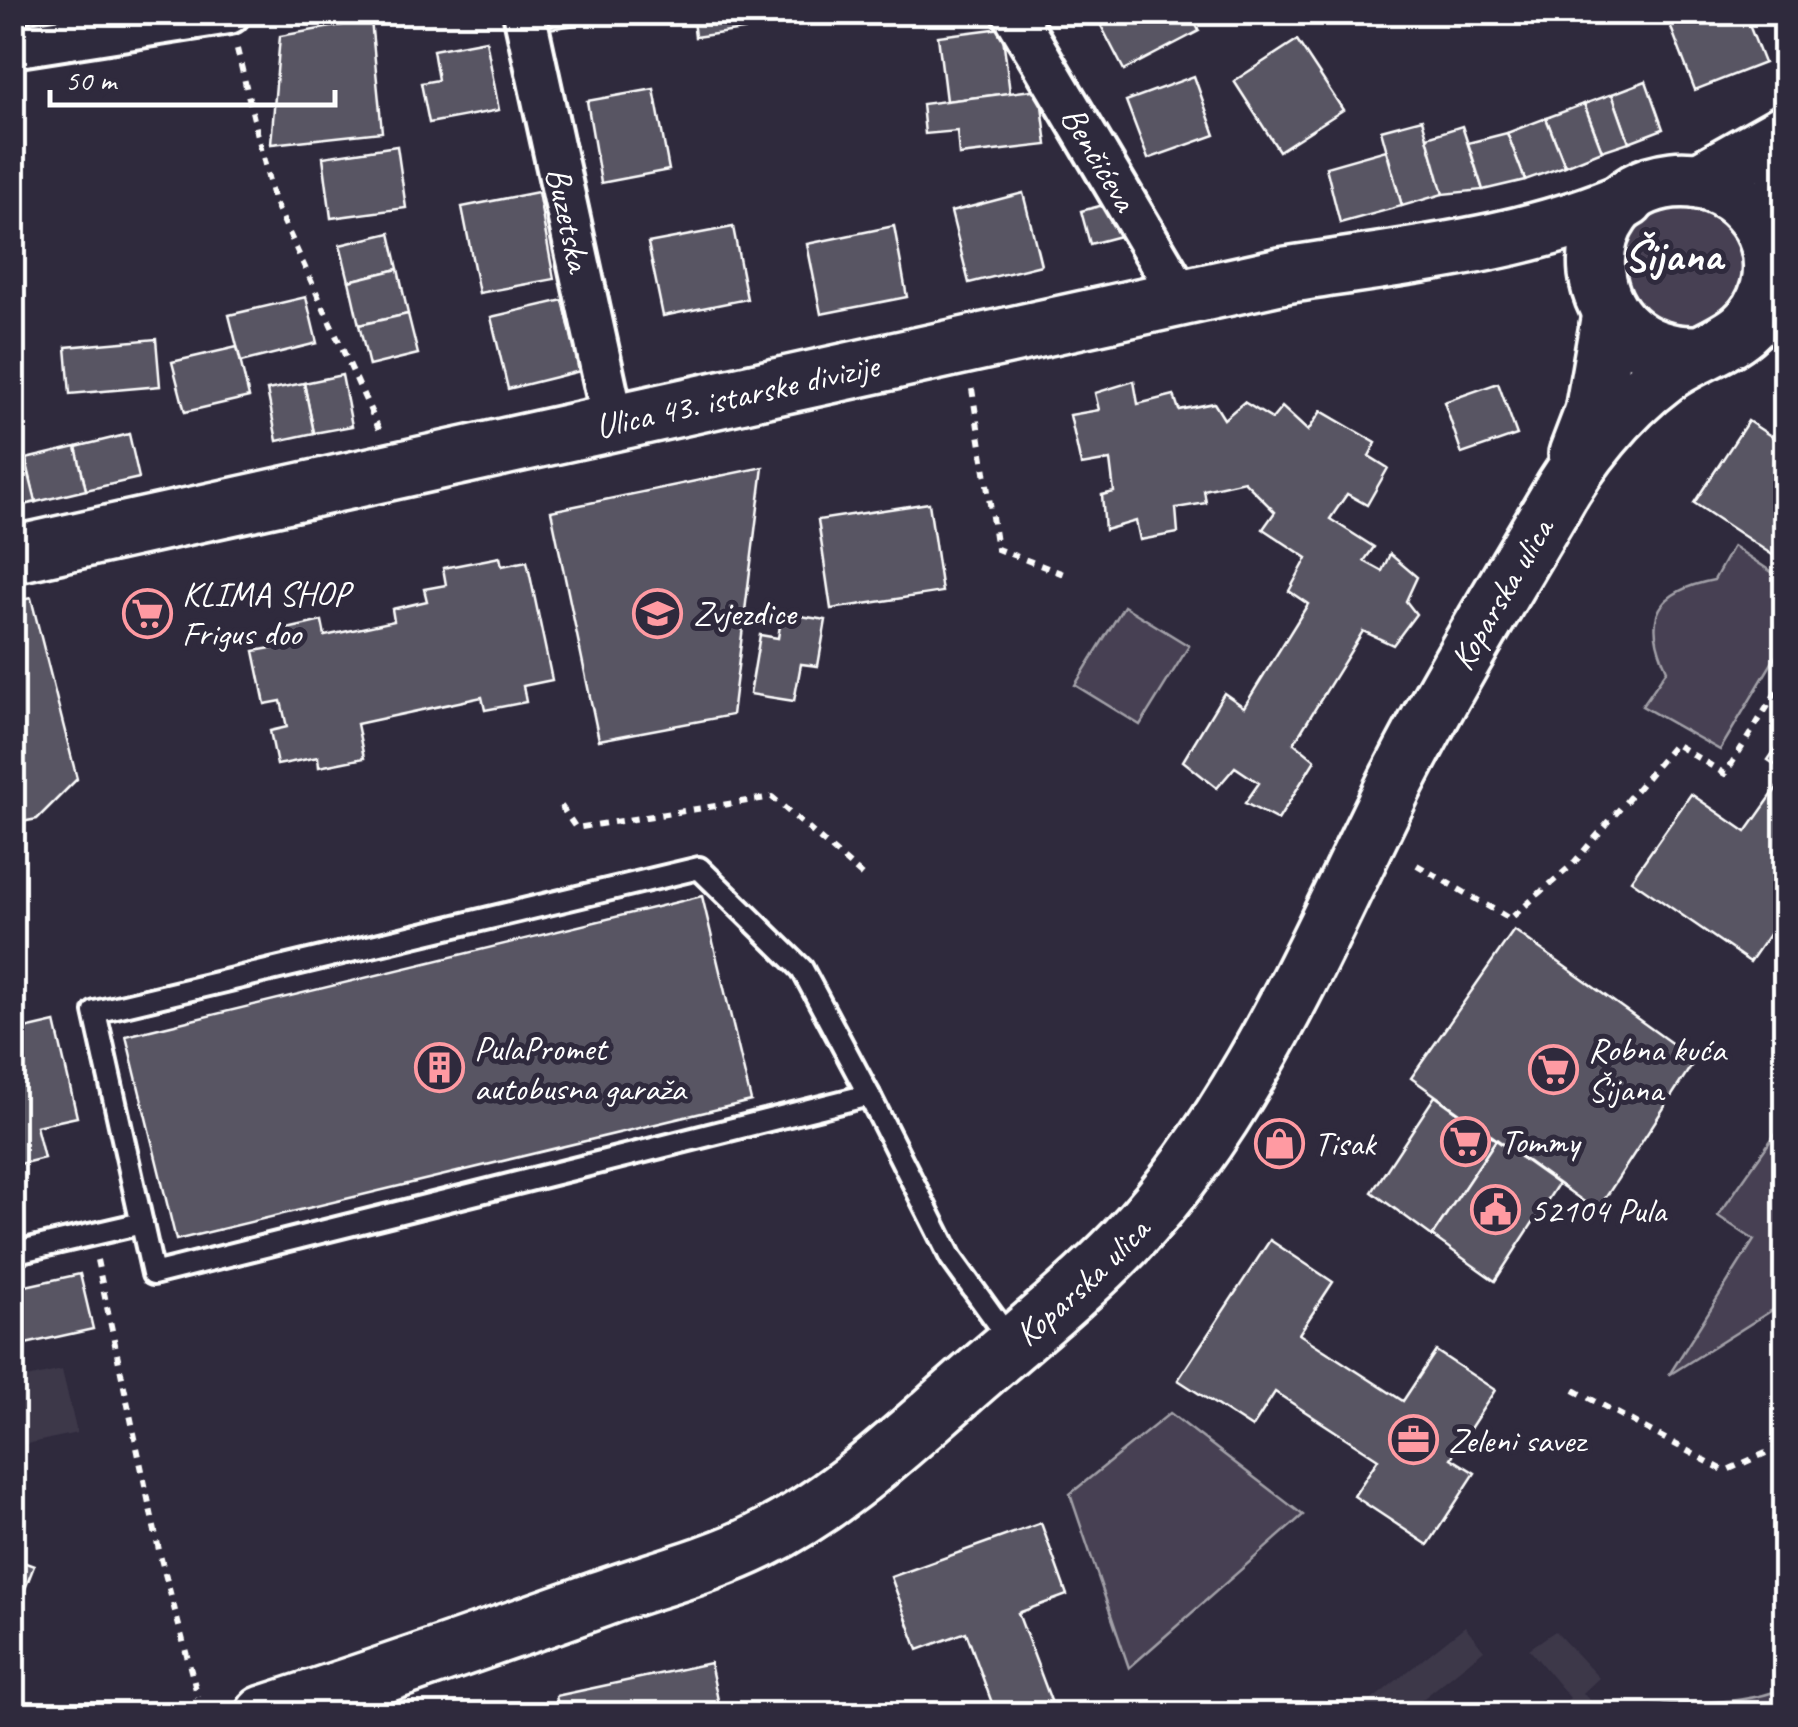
<svg xmlns="http://www.w3.org/2000/svg" width="1798" height="1727" font-family="Caveat,sans-serif">
<style>
.built{fill:#3c3749}
.green{fill:#464152;stroke:#a2a0a8;stroke-width:2.5}
.building{fill:#595564;stroke:#fff;stroke-width:2.5}
.lines{fill:none;stroke-linecap:round;stroke-linejoin:round}
.service-casing{stroke:#fff;stroke-width:28}
.minor-casing{stroke:#fff;stroke-width:48}
.secondary-casing{stroke:#fff;stroke-width:62}
.path{stroke:#fff;stroke-width:6;stroke-dasharray:8 8;stroke-linecap:butt}
.service{stroke:#2f2a3d;stroke-width:20}
.minor{stroke:#2f2a3d;stroke-width:40}
.secondary{stroke:#2f2a3d;stroke-width:55}
.labels{text-anchor:middle;stroke-width:10;stroke-linejoin:round;paint-order:stroke}
.street-label{font-size:35px;fill:#fff;stroke:#2f2a3d}
.poi-label{font-size:35px;fill:#fff;stroke:#2f2a3d;text-anchor:start}
.district-label{font-size:45px;font-weight:bold;fill:#fff;stroke:#2f2a3d}
</style>
<rect width="100%" height="100%" fill="#2f2a3d"/>
<filter id="ink" filterUnits="userSpaceOnUse"><feTurbulence type="fractalNoise" baseFrequency=".01" numOctaves="2"/><feDisplacementMap in="SourceGraphic" scale="20" xChannelSelector="R" yChannelSelector="G"/><feConvolveMatrix kernelMatrix="1 2 1 2 8 2 1 2 1" color-interpolation-filters="sRGB"/></filter>
<g filter="url(#ink)">
<g class="built">
<path d="M62,1370L77,1433L13,1447V1381Z"/>
<path d="M1465,1626L1484,1650L1404,1714H1354Z"/>
<path d="M1555,1631L1599,1678L1583,1693L1603,1714H1550L1570,1698L1529,1649Z"/>
</g>
<g class="green">
<path d="M1694,203C1706,211 1726,218 1735,229C1754,252 1749,299 1725,317C1714,325 1693,328 1680,333L1636,315L1618,248L1648,211Z"/>
<path d="M1733,546L1785,581V641L1720,750L1642,706L1667,670C1642,616 1657,591 1714,580Z"/>
<path d="M1124,606L1189,646L1140,725L1075,685Z"/>
<path d="M1785,1120V1302L1669,1375L1754,1240L1718,1216Z"/>
<path d="M1170,1413L1303,1515L1129,1668L1070,1494Z"/>
<path d="M1785,1688V1714H1639L1644,1708C1691,1701 1742,1706 1785,1688Z"/>
</g>
<g class="building">
<path d="M545,12H670L547,29Z"/>
<path d="M692,12H747L750,29L695,37Z"/>
<path d="M1190,12L1199,31L1124,70L1095,14Z"/>
<path d="M1665,12H1744L1764,63L1695,90Z"/>
<path d="M371,20L382,132L271,144L280,36Z"/>
<path d="M1002,28L1010,93L946,101L938,36Z"/>
<path d="M486,40L499,110L429,123L421,83L438,80L433,50Z"/>
<path d="M1297,40L1343,110L1279,151L1234,81Z"/>
<path d="M1194,76L1215,135L1148,159L1126,101Z"/>
<path d="M1646,81L1663,129L1629,142L1612,94Z"/>
<path d="M654,89L669,170L601,183L587,101Z"/>
<path d="M1040,89L1047,145L959,155L957,131L925,134L922,104Z"/>
<path d="M1612,94L1629,142L1602,151L1584,104Z"/>
<path d="M1584,104L1602,151L1565,166L1546,118Z"/>
<path d="M1546,118L1565,166L1525,180L1507,133Z"/>
<path d="M1422,119L1443,194L1402,206L1381,130Z"/>
<path d="M1462,126L1483,190L1443,194L1427,137Z"/>
<path d="M1507,133L1525,180L1483,190L1468,143Z"/>
<path d="M397,146L406,208L331,218L323,157Z"/>
<path d="M1386,150L1402,206L1340,223L1326,167Z"/>
<path d="M538,192L554,279L479,293L462,207Z"/>
<path d="M1023,193L1041,265L969,283L951,212Z"/>
<path d="M1111,203L1120,236L1090,244L1081,211Z"/>
<path d="M894,226L907,297L821,314L807,244Z"/>
<path d="M733,227L747,299L663,316L648,243Z"/>
<path d="M390,233L398,269L349,281L340,245Z"/>
<path d="M398,269L408,314L359,325L349,281Z"/>
<path d="M306,297L317,343L241,362L229,315Z"/>
<path d="M563,300L580,371L508,389L491,317Z"/>
<path d="M408,314L418,354L369,366L359,325Z"/>
<path d="M156,339L160,386L70,394L66,347Z"/>
<path d="M237,347L249,397L185,412L172,362Z"/>
<path d="M342,375L352,426L314,433L304,383Z"/>
<path d="M1134,381L1138,404L1174,395L1179,410L1214,403L1224,419L1244,402L1272,419L1282,407L1308,431L1321,411L1376,443L1369,456L1388,468L1367,505L1347,494L1330,519L1374,547L1364,561L1382,571L1390,554L1417,577L1406,601L1416,614L1393,645L1363,631L1294,743L1315,760L1278,820L1245,803L1259,783L1235,767L1217,788L1183,761L1224,693L1244,707L1308,604L1289,591L1307,558L1263,529L1275,512L1244,481L1204,490L1206,503L1176,508L1178,533L1140,540L1136,521L1105,530L1102,495L1114,492L1110,460L1081,465L1070,415L1099,410L1095,393Z"/>
<path d="M304,383L314,433L277,441L267,390Z"/>
<path d="M1498,383L1517,435L1462,454L1444,402Z"/>
<path d="M1748,421L1786,446V564L1694,503Z"/>
<path d="M129,434L139,478L86,490L76,447Z"/>
<path d="M76,447L86,490L36,502L26,459Z"/>
<path d="M27,466L36,502L12,508V469Z"/>
<path d="M763,467L732,715L599,740L551,511Z"/>
<path d="M929,503L942,592L831,609L818,520Z"/>
<path d="M500,557L502,566L527,561L552,680L523,686L526,702L485,710L482,697L357,724L364,758L319,767L318,757L277,765L270,731L287,727L281,701L265,704L254,651L277,647L274,632L322,621L325,636L394,621L392,609L427,601L424,589L446,585L443,568Z"/>
<path d="M31,598L77,779L37,819L12,824V602Z"/>
<path d="M782,613L826,620L818,666L801,664L794,701L750,694L760,635L778,638Z"/>
<path d="M1786,734V772L1768,760Z"/>
<path d="M1786,775V910L1750,962L1631,880L1691,794L1746,832Z"/>
<path d="M702,896L751,1101L176,1240L126,1036Z"/>
<path d="M1514,930L1695,1060L1597,1211L1411,1078Z"/>
<path d="M55,1022L77,1117L36,1126L44,1158L12,1166V1032Z"/>
<path d="M1435,1096L1496,1140L1432,1236L1372,1192Z"/>
<path d="M1496,1140L1558,1184L1495,1281L1432,1236Z"/>
<path d="M1270,1240L1333,1282L1299,1334L1403,1401L1436,1351L1495,1390L1451,1458L1475,1473L1428,1545L1354,1496L1378,1459L1275,1392L1252,1428L1178,1380Z"/>
<path d="M80,1274L93,1329L12,1347V1289Z"/>
<path d="M1041,1523L1067,1595L1018,1613L1056,1714H996L966,1632L918,1650L891,1577Z"/>
<path d="M12,1558L34,1566L12,1622Z"/>
<path d="M710,1663L721,1714H560L556,1696Z"/>
</g>
<g class="lines">
<defs>
<g id="service">
<path d="M699,868L802,969L869,1095L153,1274L95,1012Z"/>
<path d="M869,1095L951,1258L1013,1344"/>
<path d="M12,1253L142,1223"/>
</g>
<g id="minor">
<path id="s1" d="M524,12L614,425"/>
<path id="s2" d="M1013,12L1182,298"/>
<path d="M12,47L229,13"/>
</g>
<g id="secondary">
<path d="M1699,181L1786,132"/>
<path d="M1769,244L1786,180"/>
<path d="M1577,454L1593,412L1610,314"/>
<path id="s3" d="M12,555L1280,276C1395,257 1519,247 1627,200"/>
<path id="s4" d="M264,1714C377,1678 488,1639 600,1599C652,1580 710,1566 760,1541C835,1504 897,1445 959,1391C1014,1342 1074,1295 1125,1242C1246,1116 1320,934 1397,780C1445,686 1500,596 1553,506C1580,458 1619,409 1663,376C1702,346 1755,343 1769,288C1784,228 1732,173 1672,180C1561,193 1575,357 1696,354"/>
</g>
</defs>
<use href="#service" class="service-casing"/>
<use href="#minor" class="minor-casing"/>
<use href="#secondary" class="secondary-casing"/>
<g class="path">
<path d="M237,49L273,198L379,429"/>
<path d="M972,389L997,549L1069,576"/>
<path d="M561,806L576,828L772,797L866,879"/>
<path d="M1417,865L1510,919L1572,865L1675,744L1725,774L1786,677"/>
<path d="M97,1260L160,1555L198,1697"/>
<path d="M1574,1390L1725,1471L1786,1444"/>
</g>
<use href="#service" class="service"/>
<use href="#minor" class="minor"/>
<use href="#secondary" class="secondary"/>
</g>
</g>
<defs>
<symbol id="supermarket-ring" viewBox="-11 -11 22 22"><circle r="9.5" fill="#2f2a3d" stroke="#ff9aa2" stroke-width="1.5"/><path d="M-6-5.5h2.5l.6 2H6L4.5 2H-2.5L-4.4-4H-6ZM-1.5 3.2a1.3 1.3 0 1 0 .1 0ZM3 3.2a1.3 1.3 0 1 0 .1 0Z" fill="#ff9aa2"/></symbol>
<symbol id="school-ring" viewBox="-11 -11 22 22"><circle r="9.5" fill="#2f2a3d" stroke="#ff9aa2" stroke-width="1.5"/><path d="M0-5L7-2L0 1L-7-2ZM-4 1L0 2.5L4 1V4Q0 6-4 4Z" fill="#ff9aa2"/></symbol>
<symbol id="building-ring" viewBox="-11 -11 22 22"><circle r="9.5" fill="#2f2a3d" stroke="#ff9aa2" stroke-width="1.5"/><path d="M-4-6H4V6H1V3H-1V6H-4ZM-2.5-4.3h1.7v1.8h-1.7ZM.8-4.3h1.7v1.8H.8ZM-2.5-1h1.7V.8h-1.7ZM.8-1h1.7V.8H.8Z" fill="#ff9aa2"/></symbol>
<symbol id="shop-ring" viewBox="-11 -11 22 22"><circle r="9.5" fill="#2f2a3d" stroke="#ff9aa2" stroke-width="1.5"/><path d="M-5-2.5h2.3a2.7 3.5 0 0 1 5.4 0H5L5.5 6h-11ZM-1.5-2.5h3a1.5 2.3 0 0 0-3 0Z" fill="#ff9aa2"/></symbol>
<symbol id="civic-ring" viewBox="-11 -11 22 22"><circle r="9.5" fill="#2f2a3d" stroke="#ff9aa2" stroke-width="1.5"/><path d="M-.6-6.5H3V-4.5H.6V-3L4-1V1h2V6H-6V1h2V-1L-.6-3ZM-1.2 2.5V6h2.4V2.5Z" fill="#ff9aa2"/></symbol>
<symbol id="office-ring" viewBox="-11 -11 22 22"><circle r="9.5" fill="#2f2a3d" stroke="#ff9aa2" stroke-width="1.5"/><path d="M-6-3h4V-5.5h4V-3h4V5H-6ZM-1-4.5V-3h2v-1.5ZM-6 0V1H6V0Z" fill="#ff9aa2"/></symbol>
</defs>
<g fill-rule="evenodd">
<use href="#supermarket-ring" x="120" y="586" width="55" height="55"/>
<use href="#school-ring" x="630" y="586" width="55" height="55"/>
<use href="#building-ring" x="412" y="1040" width="55" height="55"/>
<use href="#supermarket-ring" x="1526" y="1042" width="55" height="55"/>
<use href="#supermarket-ring" x="1438" y="1114" width="55" height="55"/>
<use href="#shop-ring" x="1252" y="1116" width="55" height="55"/>
<use href="#civic-ring" x="1468" y="1182" width="55" height="55"/>
<use href="#office-ring" x="1386" y="1412" width="55" height="55"/>
</g>
<g class="labels">
<g class="street-label">
<text dy="12" stroke="none"><textPath href="#s2" startOffset="170">Benčićeva</textPath></text>
<text dy="12" stroke="none"><textPath href="#s1" startOffset="212">Buzetska</textPath></text>
<text dy="12" stroke="none"><textPath href="#s3" startOffset="742">Ulica 43. istarske divizije</textPath></text>
<text dy="12" stroke="none"><textPath href="#s4" startOffset="1750">Koparska ulica</textPath></text>
<text dy="12" stroke="none"><textPath href="#s4" startOffset="940">Koparska ulica</textPath></text>
</g>
<g class="poi-label">
<text x="182" y="605">KLIMA SHOP<tspan x="182" dy="40">Frigus doo</tspan></text>
<text x="693" y="625">Zvjezdice</text>
<text x="474" y="1060">PulaPromet<tspan x="474" dy="40">autobusna garaža</tspan></text>
<text x="1588" y="1061">Robna kuća<tspan x="1588" dy="40">Šijana</tspan></text>
<text x="1501" y="1153">Tommy</text>
<text x="1314" y="1155">Tisak</text>
<text x="1530" y="1222">52104 Pula</text>
<text x="1448" y="1452">Zeleni savez</text>
</g>
<g class="district-label">
<text x="1673" y="270">Šijana</text>
</g>
</g>
<rect width="1798" height="1727" fill="none" stroke="#2f2a3d" stroke-width="50"/>
<rect x="25" y="25" width="1748" height="1677" fill="none" stroke="#fff" stroke-width="4" filter="url(#ink)"/>
<path d="M50 90v15h285v-15" fill="none" stroke="#ffffff" stroke-width="5"/>
<text x="65" y="90" font-size="30" fill="#ffffff" stroke="#2f2a3d" stroke-width="8" paint-order="stroke">50 m</text>
</svg>
